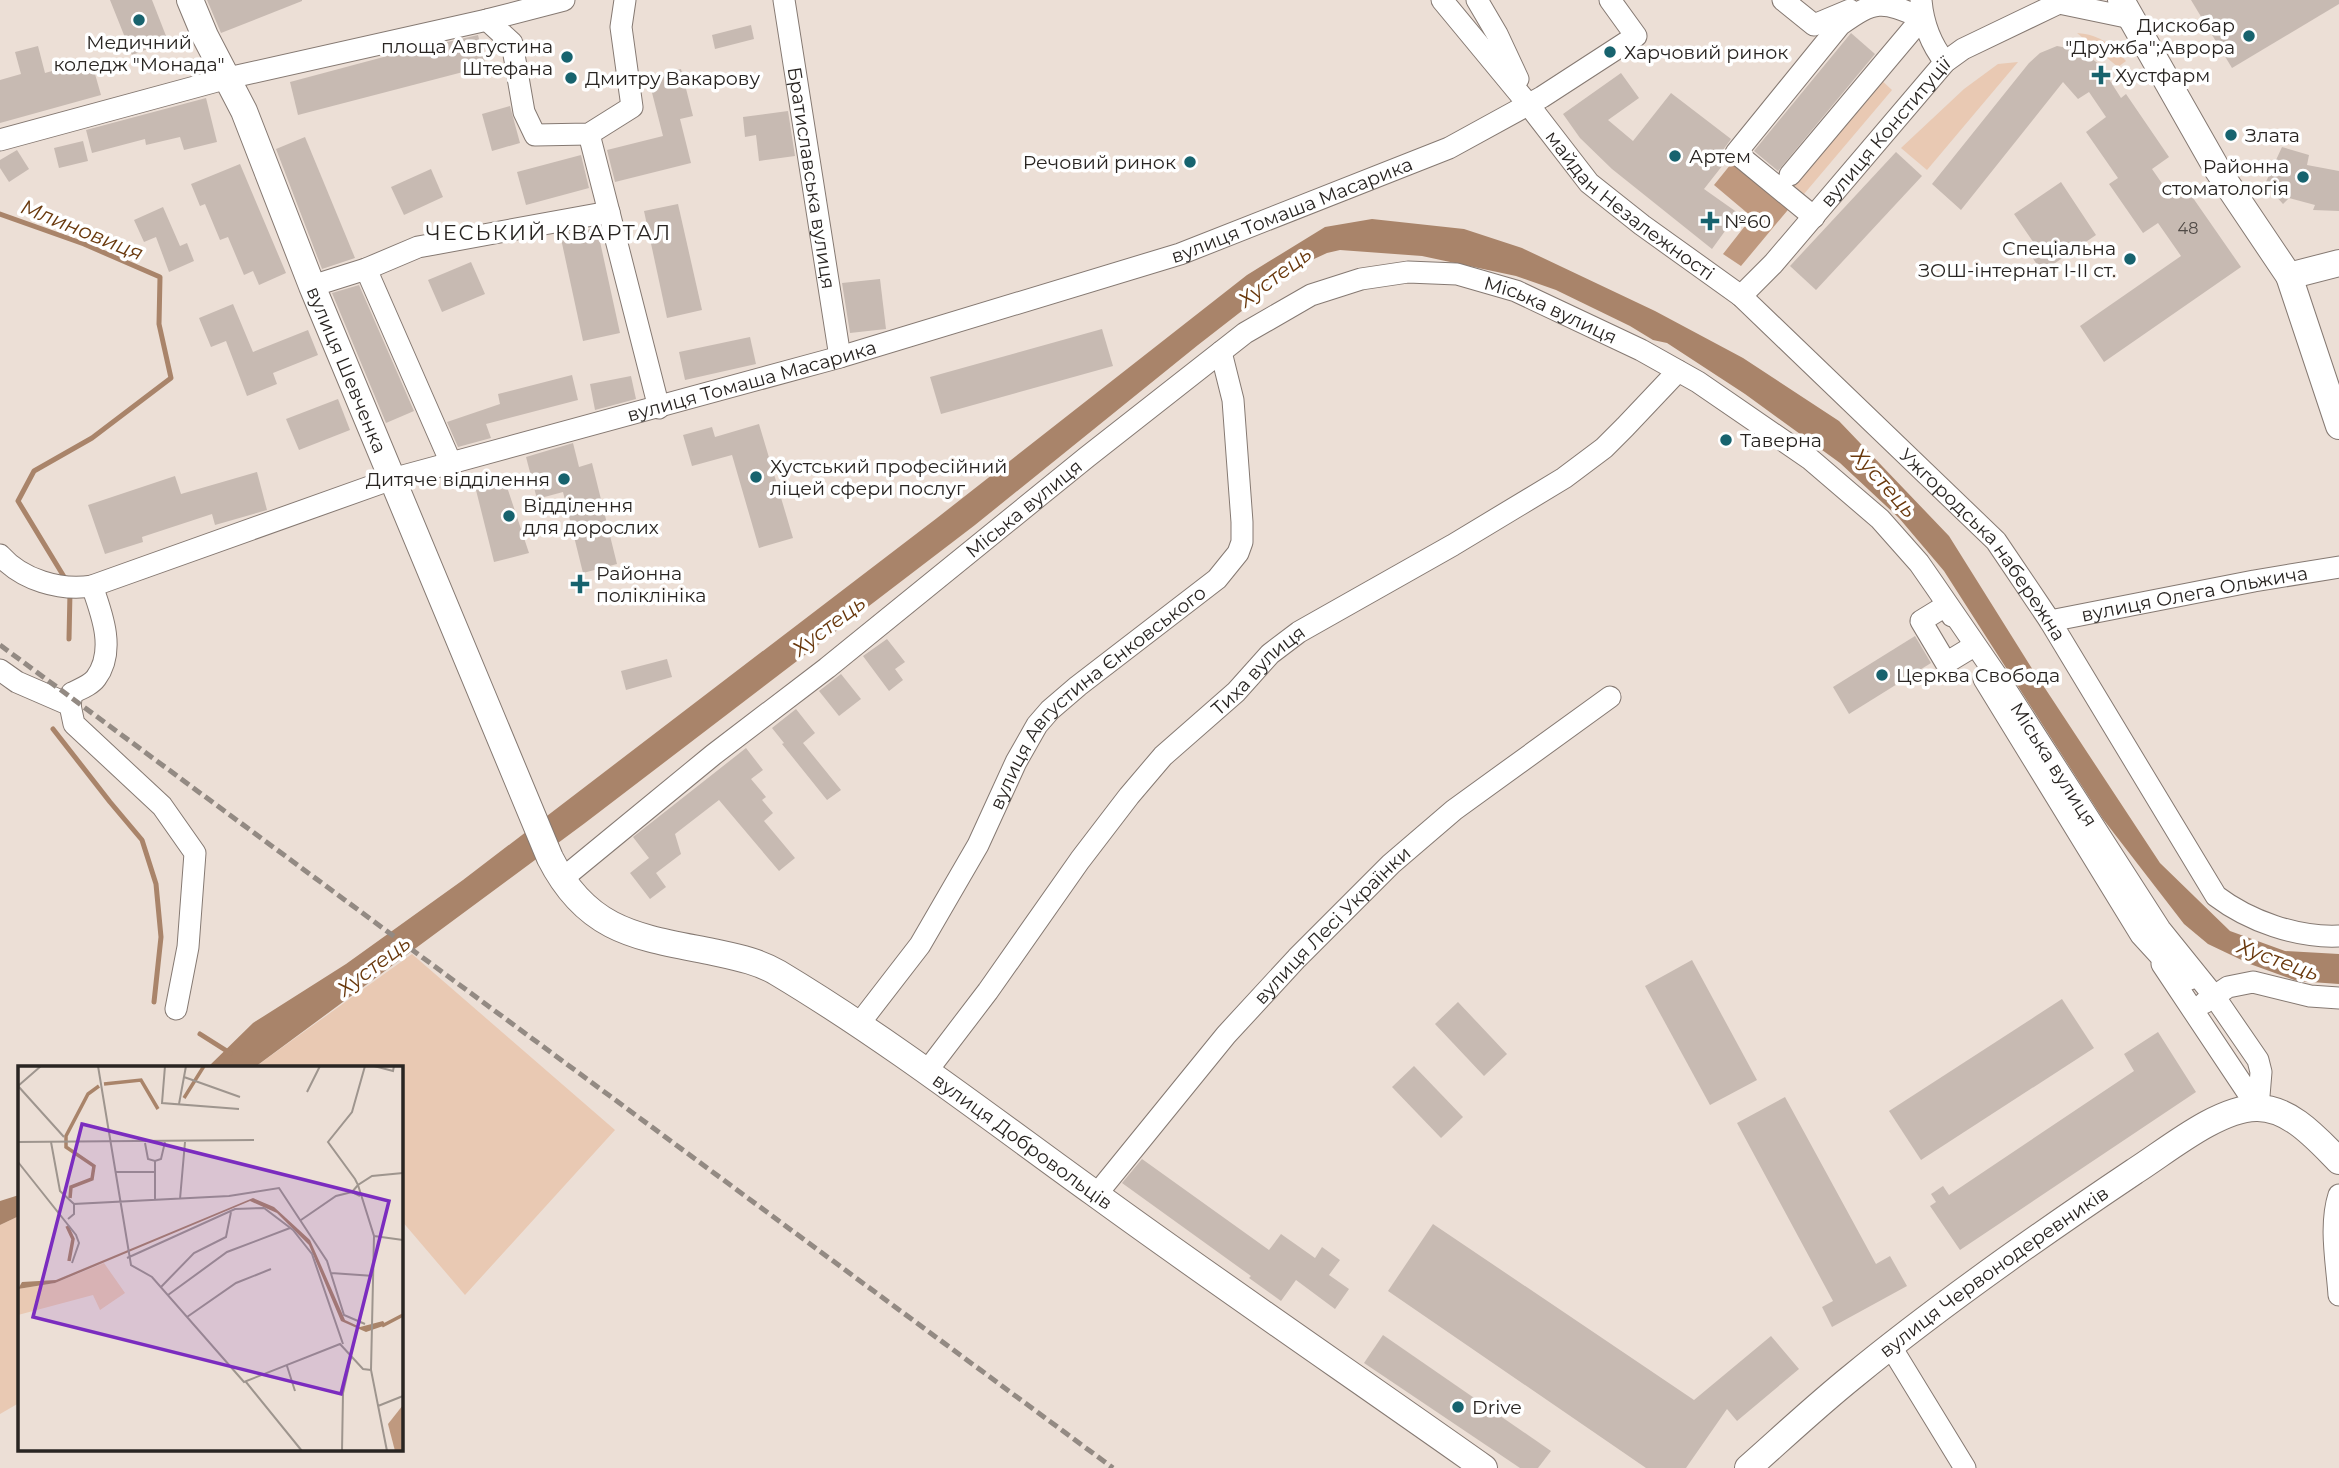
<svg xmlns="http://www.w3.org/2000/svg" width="2339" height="1468" font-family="Montserrat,sans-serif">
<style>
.green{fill:#e9c9b3}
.forest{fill:#bf997f}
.water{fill:#a9846a}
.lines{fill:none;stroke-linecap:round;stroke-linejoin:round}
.stream{stroke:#a9846a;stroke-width:5}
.building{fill:#c7bab2}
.minor-casing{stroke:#857972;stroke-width:23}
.major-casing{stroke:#857972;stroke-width:28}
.minor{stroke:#fff;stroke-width:21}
.major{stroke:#fff;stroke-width:26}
.rail{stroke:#938a83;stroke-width:5;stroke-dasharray:10 5;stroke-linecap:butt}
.poi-dot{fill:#17636e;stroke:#fff;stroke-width:2.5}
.labels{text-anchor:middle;stroke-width:7;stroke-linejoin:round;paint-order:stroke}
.number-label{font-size:16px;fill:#504a46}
.poi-label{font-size:19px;fill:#292522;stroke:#fff;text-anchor:start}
.street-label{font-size:19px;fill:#292522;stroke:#fff}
.water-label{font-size:21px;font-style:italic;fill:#69380c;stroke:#fff}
.neighbourhood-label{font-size:21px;letter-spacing:2px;fill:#292522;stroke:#fff}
.inset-river{fill:none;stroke:#a9846a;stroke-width:3.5}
.inset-road{fill:none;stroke:#9e958e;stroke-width:2}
.view{fill:#7b2cbf;fill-opacity:0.15;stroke:#7b2cbf;stroke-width:3.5}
.inset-edge{fill:none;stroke:#292522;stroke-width:3.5}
</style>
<rect width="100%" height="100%" fill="#ecdfd6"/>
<g class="green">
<path d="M2077,33C2100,35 2111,44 2126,61L2118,67Z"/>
<path d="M2018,62L1927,170L1901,148L1964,89L1998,64Z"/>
<path d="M1879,78L1892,90L1804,194L1790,182Z"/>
<path d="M412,954L615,1130L465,1295L401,1220V1067H255Z"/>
<path d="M19,1216V1403L0,1414V1225Z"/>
</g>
<path class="forest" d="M1735,159L1792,205L1741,266L1723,254L1752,217L1714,185Z"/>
<g class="water">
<path d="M1372,219L1464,229L1522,248L1655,311L1743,358L1839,421L1949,536L2031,667L2160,863L2230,931L2285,951L2339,954V984L2297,981L2250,964L2208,944L2184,924L2103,819L1944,571L1899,518L1840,463L1745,394L1667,343L1653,340L1630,326L1556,290L1516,276L1422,256L1340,250L1327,253L1301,265L1198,345L975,525L585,823L255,1067H208L253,1023L346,964L463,880L937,518L1247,275L1325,227Z"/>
<path d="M19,1195V1216L0,1225V1201Z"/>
</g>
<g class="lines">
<g class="stream">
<path d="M0,214L84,244L160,277L159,324L171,378L92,438L34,471L18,501L66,580"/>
<path d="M69,639L70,592"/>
<path d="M53,729L110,802L142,840L156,884L161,937L154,1002"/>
<path d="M200,1034L230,1053"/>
</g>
</g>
<g class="building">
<path d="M110,0H152L168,41L132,55Z"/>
<path d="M207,0H302V1L221,33Z"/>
<path d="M2191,0H2339V4L2232,68Z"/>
<path d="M751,25L754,39L715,49L712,35Z"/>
<path d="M1851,33L1875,54L1778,171L1754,151Z"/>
<path d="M478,35L486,66L298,115L290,82L391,55Z"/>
<path d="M38,46L45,73L91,60L101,95L0,123V80L21,74L15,52Z"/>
<path d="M2057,46L2073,49L2091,58L2100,65L2121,98L2126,94L2169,157L2152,169L2170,195L2184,185L2241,267L2104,362L2080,326L2181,256L2158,223L2143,233L2109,184L2118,178L2086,132L2106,117L2089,92L2078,99L2063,82L1961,210L1932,184L2029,63L2040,53Z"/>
<path d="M681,69L693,116L680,119L691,163L615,182L607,150L663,136L648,77Z"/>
<path d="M1621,73L1639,98L1608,120L1633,141L1671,93L1731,139L1723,150L1726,161L1704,189L1738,213L1712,249L1612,169L1580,138L1563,114Z"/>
<path d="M206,98L217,142L184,150L180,137L146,145L145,139L92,153L86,130Z"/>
<path d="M510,106L520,143L492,151L482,114Z"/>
<path d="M788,111L795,156L759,161L756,135L745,137L743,117Z"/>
<path d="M305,137L355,258L322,269L276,149Z"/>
<path d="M83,141L88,161L59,168L54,148Z"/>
<path d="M2282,147L2309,155L2307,165L2339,171V211L2313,210L2315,205L2289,198L2283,204L2265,184Z"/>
<path d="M17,150L29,169L9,182L0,168V160Z"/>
<path d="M1896,152L1922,176L1816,290L1790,266Z"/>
<path d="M581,155L589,188L526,205L517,172Z"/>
<path d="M240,164L286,273L259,285L253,271L244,275L228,237L220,240L205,204L200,206L191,184Z"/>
<path d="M431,169L443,197L404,215L391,187Z"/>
<path d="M2061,182L2096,235L2042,272L2030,254L2038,249L2014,214Z"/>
<path d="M678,204L702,310L667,318L644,211Z"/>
<path d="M163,207L180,246L187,243L194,261L169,272L156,237L144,242L134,220Z"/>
<path d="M597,228L620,333L583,341L560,234Z"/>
<path d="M471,262L485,294L442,312L428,280Z"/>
<path d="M880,279L886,329L850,333L842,283Z"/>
<path d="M359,285L414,411L386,423L332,293Z"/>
<path d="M233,304L253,352L308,330L318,355L273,373L277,384L247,396L226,341L211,347L199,318Z"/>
<path d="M1102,329L1113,366L941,414L930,377Z"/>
<path d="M750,337L756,364L685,380L679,352Z"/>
<path d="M572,375L578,400L486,424L491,438L458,447L447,422L500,404L498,394Z"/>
<path d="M631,376L636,399L595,410L590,384Z"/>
<path d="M338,399L350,430L299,450L286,419Z"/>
<path d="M759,424L793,538L759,548L732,455L692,466L683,435L712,427L715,437Z"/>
<path d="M573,443L579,467L592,463L617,564L583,573L563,492L537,499L526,457Z"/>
<path d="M257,472L267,510L215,525L212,514L142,537L143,542L105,554L88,505L175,476L181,494Z"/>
<path d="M503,475L529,553L494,562L474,482Z"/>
<path d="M1915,636L1931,663L1849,714L1833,687Z"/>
<path d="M887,639L905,662L895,669L903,680L889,691L863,656Z"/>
<path d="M667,659L672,677L626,690L621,671Z"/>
<path d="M841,674L861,699L839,716L819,691Z"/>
<path d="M796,709L815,733L803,743L841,790L827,800L782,744L784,743L772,728Z"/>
<path d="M746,748L763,770L751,779L766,797L762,800L773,813L764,821L795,858L779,871L719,800L675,834L681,854L656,873L666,887L650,899L630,873L649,858L633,837Z"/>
<path d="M1692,960L1757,1080L1710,1105L1645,986Z"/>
<path d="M2062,999L2094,1048L1921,1160L1889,1111Z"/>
<path d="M1458,1002L1507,1054L1484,1076L1435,1024Z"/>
<path d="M2158,1032L2196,1092L1960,1250L1930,1206L1936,1202L1931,1194L1943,1186L1949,1195L2134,1071L2124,1054Z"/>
<path d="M1414,1066L1463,1117L1441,1138L1392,1087Z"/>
<path d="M1785,1097L1876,1264L1890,1256L1907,1286L1832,1327L1822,1307L1833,1301L1737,1123Z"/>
<path d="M1142,1159L1269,1250L1281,1234L1315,1258L1322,1247L1340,1260L1329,1275L1349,1289L1335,1309L1296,1280L1281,1301L1249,1278L1251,1276L1122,1183Z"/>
<path d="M1433,1224L1694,1400L1771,1336L1799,1369L1737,1421L1727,1409L1686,1468H1646L1388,1291Z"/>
<path d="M1383,1335L1551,1451L1538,1468H1520L1364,1363Z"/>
</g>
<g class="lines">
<defs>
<g id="minor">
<path id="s1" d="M784,0L840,357"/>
<path id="s2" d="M1442,0L1528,104L1589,183L1642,225L1741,296L1996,541L2050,621L2216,896C2249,921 2297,938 2339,936"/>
<path d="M1477,0L1497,34L1518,79"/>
<path d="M1783,0L1814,25L1850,10"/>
<path d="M1921,0C1923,24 1930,43 1945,62"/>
<path d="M487,20L512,43L524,112L535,135L589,134L632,107L621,27L625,0"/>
<path d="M589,134L659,408"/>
<path d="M0,140L228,78L487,20L564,0"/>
<path d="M1790,175L1922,18C1881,0 1875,0 1840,25L1736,153L1814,217"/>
<path d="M366,269L451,463"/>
<path d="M312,286L366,269L418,247L609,212"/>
<path id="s3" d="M1741,296L1773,264L1945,62L1963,49L2059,3L2131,18"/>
<path d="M0,555C22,580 60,591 92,586"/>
<path d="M1952,616L1947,605L1921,621L1946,663L1974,646"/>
<path id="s4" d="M2050,621L2254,581L2339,567"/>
<path d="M0,670L17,682L70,705L74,724L162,806L195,853L188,947L176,1009"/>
<path d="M1984,679L2141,935L2163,959L2190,979"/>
<path id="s5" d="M70,705L72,693C80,689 91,685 96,678C116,651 102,614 92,586L392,479L840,357L1180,254L1449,148L1542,97L1636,36L1610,0"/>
<path id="s6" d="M562,879L713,755L827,668L1087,457L1245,333L1311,295L1361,279L1408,272L1457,274L1516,291L1641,350L1698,382L1810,459L1880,519L1919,563L1935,586L2003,685L2160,929L2214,996L2258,1060L2261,1072L2258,1108"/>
<path d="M2162,964L2258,1108"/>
<path d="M2204,1003L2228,987L2253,982L2310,996L2339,998"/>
<path id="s7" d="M859,1024L920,945L978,845L1016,762L1037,725L1050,710L1078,686L1217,579L1238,553L1242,542V522L1233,400L1221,352"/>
<path id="s8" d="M927,1071L988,991L1080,860L1129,796L1163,756L1236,692L1270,654L1299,632L1453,545L1564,478L1604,448L1625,427L1678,371"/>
<path id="s9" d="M1096,1195L1226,1035L1297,958L1391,864L1454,810L1610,697"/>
<path d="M2339,1195C2329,1226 2337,1264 2339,1295"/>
<path d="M1891,1347L1965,1468"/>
</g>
<g id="major">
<path id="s10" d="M190,0L205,36L244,111L312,286L550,858C588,933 639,937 713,952C736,957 758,961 778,973C888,1039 990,1118 1094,1193C1223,1287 1354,1376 1484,1468"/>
<path d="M2121,0L2217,169L2289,276L2339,426"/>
<path d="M2289,276L2339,263"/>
<path id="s11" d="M1748,1468C1782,1438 1816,1406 1852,1377C1942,1303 2038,1236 2135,1171C2168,1150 2217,1109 2256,1108C2290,1107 2318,1140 2339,1161"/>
</g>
</defs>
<use href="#minor" class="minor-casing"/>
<use href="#major" class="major-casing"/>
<use href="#minor" class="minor"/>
<use href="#major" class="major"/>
<path class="rail" d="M0,645L1113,1468"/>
</g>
<g class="poi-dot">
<circle cx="139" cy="20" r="7"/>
<circle cx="2249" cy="36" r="7"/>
<circle cx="1610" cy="52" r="7"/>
<circle cx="567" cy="57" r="7"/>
<path d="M2097.5 64.5h7v7h7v7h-7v7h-7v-7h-7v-7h7z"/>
<circle cx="571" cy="78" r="7"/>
<circle cx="2231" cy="135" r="7"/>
<circle cx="1675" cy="156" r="7"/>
<circle cx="1190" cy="162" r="7"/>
<circle cx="2303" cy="177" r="7"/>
<path d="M1706.5 210.5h7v7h7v7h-7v7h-7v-7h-7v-7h7z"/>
<circle cx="2130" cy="259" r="7"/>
<circle cx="1726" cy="440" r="7"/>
<circle cx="756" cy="477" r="7"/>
<circle cx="564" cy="479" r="7"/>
<circle cx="509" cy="516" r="7"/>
<path d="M576.5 573.5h7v7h7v7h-7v7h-7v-7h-7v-7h7z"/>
<circle cx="1882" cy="675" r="7"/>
<circle cx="1458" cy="1407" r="7"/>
</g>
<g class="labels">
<g class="number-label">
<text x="2188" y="234">48</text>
</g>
<g class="poi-label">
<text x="2235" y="32" text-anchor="end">Дискобар<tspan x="2235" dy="22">"Дружба";Аврора</tspan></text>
<text x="139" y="49" text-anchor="middle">Медичний<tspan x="139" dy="22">коледж "Монада"</tspan></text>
<text x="553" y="53" text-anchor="end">площа Августина<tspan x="553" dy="22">Штефана</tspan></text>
<text x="1624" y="59">Харчовий ринок</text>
<text x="2115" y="82">Хустфарм</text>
<text x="585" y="85">Дмитру Вакарову</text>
<text x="2245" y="142">Злата</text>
<text x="1689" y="163">Артем</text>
<text x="1176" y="169" text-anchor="end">Речовий ринок</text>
<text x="2289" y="173" text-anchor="end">Районна<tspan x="2289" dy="22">стоматологія</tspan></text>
<text x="1724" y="228">№60</text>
<text x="2116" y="255" text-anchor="end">Спеціальна<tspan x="2116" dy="22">ЗОШ-інтернат І-ІІ ст.</tspan></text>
<text x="1740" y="447">Таверна</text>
<text x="770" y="473">Хустський професійний<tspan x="770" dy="22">ліцей сфери послуг</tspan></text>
<text x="550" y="486" text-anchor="end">Дитяче відділення</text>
<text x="523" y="512">Відділення<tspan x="523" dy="22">для дорослих</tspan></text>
<text x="596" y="580">Районна<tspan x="596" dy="22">поліклініка</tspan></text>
<text x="1896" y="682">Церква Свобода</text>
<text x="1472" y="1414">Drive</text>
</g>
<g class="street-label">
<text dy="7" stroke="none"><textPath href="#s3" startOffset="219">вулиця Конституції</textPath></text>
<text dy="7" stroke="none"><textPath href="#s1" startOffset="180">Братиславська вулиця</textPath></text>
<text dy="7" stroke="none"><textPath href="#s2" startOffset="280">майдан Незалежності</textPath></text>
<text dy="7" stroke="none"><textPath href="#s5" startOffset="1395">вулиця Томаша Масарика</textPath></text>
<text dy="7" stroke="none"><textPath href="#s6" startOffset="1200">Міська вулиця</textPath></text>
<text dy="7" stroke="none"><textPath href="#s10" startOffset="402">вулиця Шевченка</textPath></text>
<text dy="7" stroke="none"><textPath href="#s5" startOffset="828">вулиця Томаша Масарика</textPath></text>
<text dy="7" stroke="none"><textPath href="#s6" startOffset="592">Міська вулиця</textPath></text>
<text dy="7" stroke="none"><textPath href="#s2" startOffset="772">Ужгородська набережна</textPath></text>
<text dy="7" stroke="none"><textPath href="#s4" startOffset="147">вулиця Олега Ольжича</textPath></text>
<text dy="7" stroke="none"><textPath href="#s8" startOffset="522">Тиха вулиця</textPath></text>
<text dy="7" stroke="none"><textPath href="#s7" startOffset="410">вулиця Августина Єнковського</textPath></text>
<text dy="7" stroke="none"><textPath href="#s6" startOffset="1894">Міська вулиця</textPath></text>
<text dy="7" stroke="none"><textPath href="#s9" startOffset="359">вулиця Лесі Українки</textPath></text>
<text dy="7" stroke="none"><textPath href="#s10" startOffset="1494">вулиця Добровольців</textPath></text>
<text dy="7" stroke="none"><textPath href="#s11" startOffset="315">вулиця Червонодеревників</textPath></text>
</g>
<g class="water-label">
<text transform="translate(82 230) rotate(22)" y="7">Млиновиця</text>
<text transform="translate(1275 277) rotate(-37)" y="7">Хустець</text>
<text transform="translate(1884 483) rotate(48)" y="7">Хустець</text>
<text transform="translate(829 626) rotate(-37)" y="7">Хустець</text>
<text transform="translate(2278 960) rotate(20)" y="7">Хустець</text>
<text transform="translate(374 966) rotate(-37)" y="7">Хустець</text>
</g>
<g class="neighbourhood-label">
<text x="549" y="240">ЧЕСЬКИЙ КВАРТАЛ</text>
</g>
</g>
<g transform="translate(18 1066)">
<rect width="385" height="385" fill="#ecdfd6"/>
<path d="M86,197L107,227L82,244L75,229L0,249V223L37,217Z" fill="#e9c9b3"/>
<path d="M385,339V385H377L370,358Z" fill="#bf997f"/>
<path d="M235,132L256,141L292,174L327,254L342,261L365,255L368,259L348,266L323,255L291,179L259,147L232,135L37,217L0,223L4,216L38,214Z" fill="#a9846a"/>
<path class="inset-river" d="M86,18L123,14L140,43M166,32L186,0M52,132L53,121L74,113L76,100L48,81V70L70,28L81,20M49,160L55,173L51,195M364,260L385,249"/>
<path class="inset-road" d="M80,0L113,199L134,211L226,316L322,278L345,303L353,304M147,0L144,37L221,43M356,0L375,5L376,0M166,11L222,31M0,20L46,71M0,20L23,0M289,26L302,0M161,38L168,0M0,76L236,74M33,76L42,125L56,138M127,77L130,93L137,95L143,93L147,76M137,95V133M0,96L58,169L61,177L54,197M97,106H137M334,126L340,119L337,113L310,76L334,46L347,0M162,133L167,76M50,153L56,148V138L211,130L261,122L309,195L326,249L347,258M283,154L318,130L334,126L342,130M356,170L385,174M109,192L217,143L246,142L275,164L294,188L325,278M313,207L356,210M143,221L176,187L208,171L213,146M150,229L209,186L272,162M169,251L218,217L253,203M269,300L277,325M228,316L284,385M360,340L385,330M324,385L325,327L333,291M369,385L353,304L356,170L340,119L354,110L385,107"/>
<path class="view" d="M64,58L371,135L323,328L15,251Z"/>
<rect width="385" height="385" class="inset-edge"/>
</g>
</svg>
